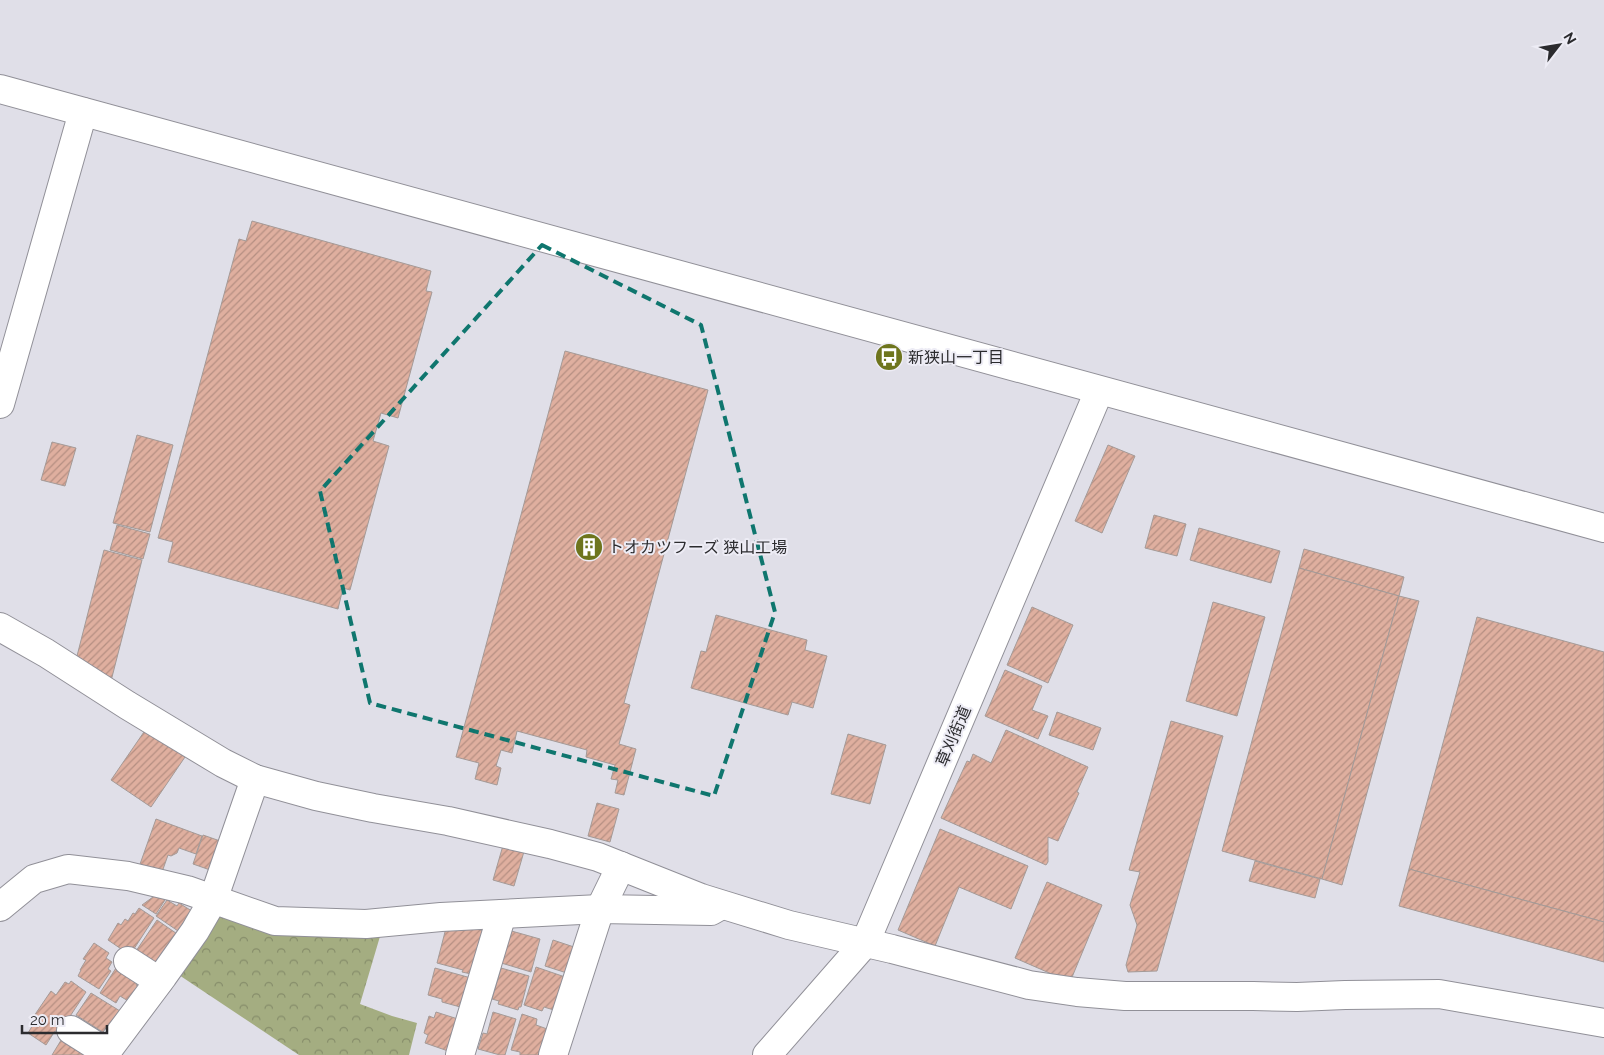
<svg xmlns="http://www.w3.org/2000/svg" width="1604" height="1055" font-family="Raleway,'Noto Sans JP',sans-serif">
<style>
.forest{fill:url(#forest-crowns)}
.building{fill:url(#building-hatch);stroke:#a49a97}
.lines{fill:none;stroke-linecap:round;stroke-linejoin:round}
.minor-casing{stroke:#919098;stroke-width:30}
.minor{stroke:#fff;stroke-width:28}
.marked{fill:none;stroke:#0f766e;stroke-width:4;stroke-dasharray:10 6;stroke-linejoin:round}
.labels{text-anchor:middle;stroke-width:4;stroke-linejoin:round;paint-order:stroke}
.poi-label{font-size:16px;fill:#2b2b2e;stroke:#edecf5;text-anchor:start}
.street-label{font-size:16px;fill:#2b2b2e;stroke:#edecf5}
</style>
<defs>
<pattern id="forest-crowns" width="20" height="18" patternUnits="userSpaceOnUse" patternTransform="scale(1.25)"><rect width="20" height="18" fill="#a4ad81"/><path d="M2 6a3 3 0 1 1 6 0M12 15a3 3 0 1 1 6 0" fill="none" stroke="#868d6a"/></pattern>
<pattern id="building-hatch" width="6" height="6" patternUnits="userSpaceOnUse" patternTransform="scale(1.25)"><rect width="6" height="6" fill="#dfaf9f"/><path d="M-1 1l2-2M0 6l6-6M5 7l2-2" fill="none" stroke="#b58f82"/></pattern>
</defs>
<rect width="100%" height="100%" fill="#e0dfe8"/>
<path class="forest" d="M220,915L381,933L360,1004L392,1016L417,1023L409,1055H299L179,975Z"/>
<g class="building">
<path d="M252,221L431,271L426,291L432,292L398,418L381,413L373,441L389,446L350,590L343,588L338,609L168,562L173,542L158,538L239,239L246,241Z"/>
<path d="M565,351L708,390L624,703L630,705L619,744L636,749L624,795L615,793L618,780L611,779L615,765L586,757L587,750L517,731L512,753L501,750L496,766L501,768L497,785L475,779L479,763L456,757Z"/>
<path d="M137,435L173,445L150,532L113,523Z"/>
<path d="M52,442L76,448L65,486L41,480Z"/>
<path d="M1108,445L1135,456L1102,533L1075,521Z"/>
<path d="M1154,515L1186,524L1177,556L1145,548Z"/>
<path d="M117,525L150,534L143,559L110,550Z"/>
<path d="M1199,528L1280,551L1271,583L1190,560Z"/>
<path d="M1304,549L1404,577L1399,596L1299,568Z"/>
<path d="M104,550L142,560L111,681L77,656Z"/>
<path d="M1299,568L1399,596L1322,879L1222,851Z"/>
<path d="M1399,596L1419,601L1342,885L1322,879Z"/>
<path d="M1213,602L1265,617L1237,716L1186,701Z"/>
<path d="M1032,607L1073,625L1048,683L1007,665Z"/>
<path d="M716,615L807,640L805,650L827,656L813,708L792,702L788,715L691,688L701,651L706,652Z"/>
<path d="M1477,617L1604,652V922L1409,869Z"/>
<path d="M1005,670L1042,686L1032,710L1048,716L1038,739L985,716Z"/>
<path d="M1057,712L1101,728L1093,750L1049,735Z"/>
<path d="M1171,721L1223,736L1157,971L1128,972L1126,965L1137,925L1130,905L1140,872L1129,870Z"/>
<path d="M146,729L185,757L151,807L111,780Z"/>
<path d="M1006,730L1088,767L1077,792L1079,793L1058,841L1048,837V862L1046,865L941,818L967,761L970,762L973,754L991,763Z"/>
<path d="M848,734L886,745L870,804L831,794Z"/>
<path d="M597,803L619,809L610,842L588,836Z"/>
<path d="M156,819L202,836L196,854L179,848L177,853L171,856L168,855L161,875L139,867Z"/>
<path d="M940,829L1028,866L1011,909L959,887L935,946L898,930Z"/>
<path d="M203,835L223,842L213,871L193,864Z"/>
<path d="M504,842L525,848L514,886L493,880Z"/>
<path d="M1255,861L1320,879L1315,898L1249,881Z"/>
<path d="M1409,869L1604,922V962L1399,906Z"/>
<path d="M1047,882L1102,905L1070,982L1015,958Z"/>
<path d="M157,894L165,900L156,914L142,905Z"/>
<path d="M167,900L177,906L179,903L195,913L181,933L156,916Z"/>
<path d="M139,908L154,918L130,955L108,940L118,923L121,925L125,919L128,921L133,913L135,914Z"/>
<path d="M157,920L183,938L155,969L134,954Z"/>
<path d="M467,926L487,932L476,975L462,972L463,970L437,963L446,928L454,930L455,927L466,930Z"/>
<path d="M508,930L540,939L531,972L498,962Z"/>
<path d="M553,940L577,948L570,974L545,966Z"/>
<path d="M94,943L109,953L106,958L112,962L108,969L111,971L99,989L78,976L81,970H80L86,960L83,959Z"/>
<path d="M536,967L568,978L557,1011L544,1007L542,1011L524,1005Z"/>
<path d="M116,968L138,982L136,985L142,989L133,1004L120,996L116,1003L100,993Z"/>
<path d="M435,968L471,978L464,1008L442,1002V999L428,995Z"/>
<path d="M501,968L529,976L521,1007H519L518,1010L498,1004L499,1001L492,999Z"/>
<path d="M71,981L86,992L59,1033L55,1031L46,1045L28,1033L37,1018L34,1016L51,991L56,995L65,982L69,984Z"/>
<path d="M91,993L120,1011L109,1036L76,1015Z"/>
<path d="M436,1012L461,1020L451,1052L425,1043L428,1035L424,1033L429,1016L434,1018Z"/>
<path d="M493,1012L516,1019L505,1055H500L478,1049L483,1033L487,1034Z"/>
<path d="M522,1014L537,1019L536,1025L550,1030L542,1055H520V1052L511,1050Z"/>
<path d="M63,1037L88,1049L84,1055H52Z"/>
</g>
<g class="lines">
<defs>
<g id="minor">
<path d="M0,89L1604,528"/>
<path d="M0,404L83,112"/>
<path d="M0,627L46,653L127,705L223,763L255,779L316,796L373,808L448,821L550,844L598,857L701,898L789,925L892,949L1029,985L1077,992L1125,996H1253L1297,997L1345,995L1439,994L1604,1023"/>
<path d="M0,907L34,879L68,869L128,876L187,890L275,921L366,924L441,917L600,909L711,911L718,907"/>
<path d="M128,961L159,981"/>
<path d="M71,1030L106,1052"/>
<path d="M104,1055L163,976L195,931L213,900L255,779"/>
<path d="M460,1055L502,914"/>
<path d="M553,1055L600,909L621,866"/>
<path d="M767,1055L865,943L1099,391"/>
</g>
</defs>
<use href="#minor" class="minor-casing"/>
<use href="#minor" class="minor"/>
</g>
<path class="marked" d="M542,245L701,325L775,612L714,796L370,703L320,491Z"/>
<defs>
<symbol id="bus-disc" viewBox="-11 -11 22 22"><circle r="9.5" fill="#6e751d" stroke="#edecf5"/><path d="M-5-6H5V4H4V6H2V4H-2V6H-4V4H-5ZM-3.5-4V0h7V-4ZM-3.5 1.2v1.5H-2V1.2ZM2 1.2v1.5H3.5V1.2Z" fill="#fff"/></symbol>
<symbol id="building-disc" viewBox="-11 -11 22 22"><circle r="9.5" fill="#6e751d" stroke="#edecf5"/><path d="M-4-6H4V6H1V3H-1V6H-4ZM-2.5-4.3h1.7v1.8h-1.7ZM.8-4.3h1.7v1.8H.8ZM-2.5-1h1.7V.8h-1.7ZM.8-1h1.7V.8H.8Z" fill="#fff"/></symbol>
</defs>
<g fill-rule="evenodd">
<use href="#bus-disc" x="873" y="341" width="32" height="32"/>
<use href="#building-disc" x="573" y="531" width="32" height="32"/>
</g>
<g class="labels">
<g class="poi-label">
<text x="908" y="363">新狭山一丁目</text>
<text x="608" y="553">トオカツフーズ 狭山工場</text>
</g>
<g class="street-label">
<text transform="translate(953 736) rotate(-67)" y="6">草刈街道</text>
</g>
</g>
<g transform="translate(1559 45) rotate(59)" stroke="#edecf5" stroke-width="4" paint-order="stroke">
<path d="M0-4L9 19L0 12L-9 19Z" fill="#2b2b2e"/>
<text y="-8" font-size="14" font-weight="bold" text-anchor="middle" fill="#2b2b2e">N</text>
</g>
<path d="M22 1025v8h85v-8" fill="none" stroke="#2b2b2e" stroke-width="2.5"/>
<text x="30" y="1025" font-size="15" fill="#2b2b2e" stroke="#edecf5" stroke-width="4" paint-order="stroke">20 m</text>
</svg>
